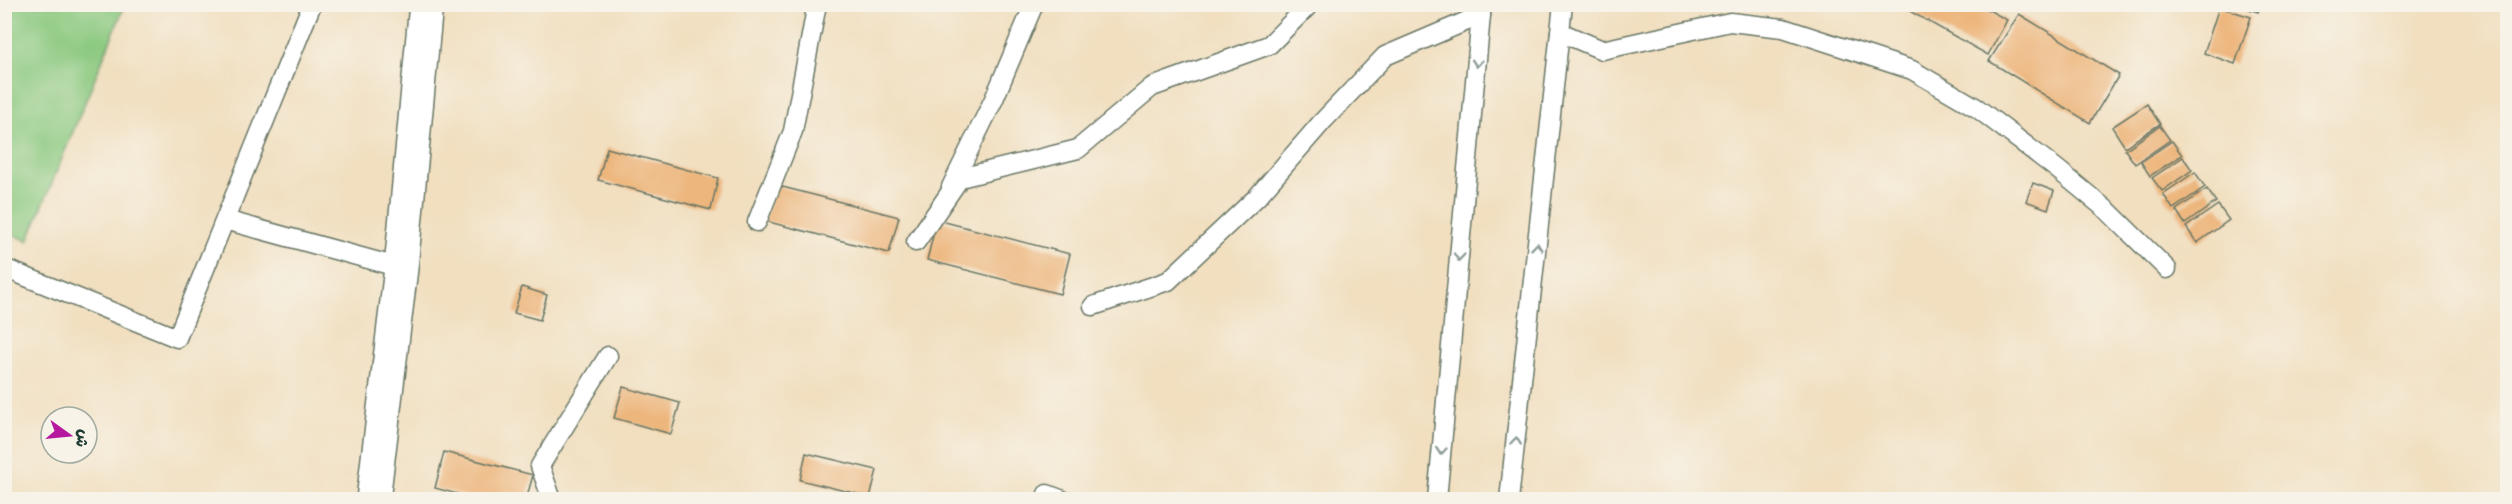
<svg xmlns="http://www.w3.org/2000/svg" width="2512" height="504" font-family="'Indie Flower','Playpen Sans Arabic',sans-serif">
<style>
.green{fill:#8bc980;stroke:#55835a;stroke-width:1.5}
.building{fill:#edb67d}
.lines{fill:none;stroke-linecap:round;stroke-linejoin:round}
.service-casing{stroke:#687665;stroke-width:21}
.minor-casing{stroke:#687665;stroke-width:36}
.service{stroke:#fff;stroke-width:18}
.minor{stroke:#fff;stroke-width:33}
.oneway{stroke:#8f9e9a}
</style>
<rect width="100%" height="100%" fill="#f7f3e8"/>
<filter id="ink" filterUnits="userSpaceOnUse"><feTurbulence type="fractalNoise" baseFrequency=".0167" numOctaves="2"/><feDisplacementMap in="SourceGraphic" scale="12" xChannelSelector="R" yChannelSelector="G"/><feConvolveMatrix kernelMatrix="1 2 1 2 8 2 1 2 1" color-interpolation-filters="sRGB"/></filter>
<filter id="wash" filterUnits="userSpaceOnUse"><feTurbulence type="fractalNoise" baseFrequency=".008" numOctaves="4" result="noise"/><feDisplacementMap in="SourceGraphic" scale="24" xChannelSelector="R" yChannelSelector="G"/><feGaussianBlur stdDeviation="1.35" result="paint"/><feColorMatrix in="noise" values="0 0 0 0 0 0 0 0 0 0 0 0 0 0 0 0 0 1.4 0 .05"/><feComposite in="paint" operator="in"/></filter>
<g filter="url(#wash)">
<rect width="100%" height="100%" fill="#f1dfc0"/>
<path class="green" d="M4,5H125L28,241L5,231Z"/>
<g id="blocks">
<g class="building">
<path d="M1897,4H1978L2007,20L1988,55Z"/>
<path d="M2234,4H2261L2258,12Z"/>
<path d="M2219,7L2251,17L2235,64L2204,53Z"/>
<path d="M2019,14L2119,75L2090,123L1989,61Z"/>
<path d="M2147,104L2160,124L2125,147L2112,127Z"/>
<path d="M2160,126L2170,140L2135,164L2125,150Z"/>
<path d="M2172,141L2182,155L2150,176L2141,162Z"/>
<path d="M607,148L718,178L711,210L598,180Z"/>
<path d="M2183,157L2192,170L2162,191L2152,178Z"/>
<path d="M2195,172L2205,187L2173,209L2163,194Z"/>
<path d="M2033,183L2054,191L2048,209L2026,201Z"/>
<path d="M775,185L899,217L889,253L765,221Z"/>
<path d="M2207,189L2216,202L2185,224L2176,210Z"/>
<path d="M2218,205L2229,220L2197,243L2186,227Z"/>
<path d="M937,220L1070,254L1060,294L927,260Z"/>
<path d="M522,287L547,295L540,320L514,313Z"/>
<path d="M623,387L680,403L671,434L614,418Z"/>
<path d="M444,452L533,475L526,500H479L435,488Z"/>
<path d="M806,453L877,470L870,497L800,480Z"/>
</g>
</g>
</g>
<g filter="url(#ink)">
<use href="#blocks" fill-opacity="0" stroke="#687665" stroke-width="1.5"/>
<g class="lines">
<defs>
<g id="service">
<path d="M1560,32L1602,50L1730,22L1783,28L1912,70L1977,108L2057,169L2108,211L2167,269"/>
<path d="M951,187L994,99L1034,4"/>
<path d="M225,220L401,268"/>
<path d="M757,222L793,131L817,4"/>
<path d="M916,242L960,178L1078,149L1152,87L1269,45L1310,4"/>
<path d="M4,268L177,338L312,4"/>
<path d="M1093,306L1168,281L1257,197L1322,122L1385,56L1481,15"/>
<path d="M1047,494L1063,500"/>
<path d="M552,500L540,466L608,356"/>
<path d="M1437,500L1482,4"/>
<path d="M1509,500L1563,4"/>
</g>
<path id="minor" d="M373,500L401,268L426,4"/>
</defs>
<use href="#service" class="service-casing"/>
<use href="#minor" class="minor-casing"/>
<use href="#service" class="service"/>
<use href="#minor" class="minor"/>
</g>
<defs><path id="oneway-chevron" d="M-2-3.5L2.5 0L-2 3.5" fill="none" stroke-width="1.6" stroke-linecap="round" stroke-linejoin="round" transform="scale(1.5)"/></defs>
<g class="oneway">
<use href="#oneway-chevron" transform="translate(1477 63) rotate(95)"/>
<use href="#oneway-chevron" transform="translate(1537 247) rotate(-84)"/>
<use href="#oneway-chevron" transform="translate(1459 257) rotate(95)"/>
<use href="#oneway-chevron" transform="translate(1516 441) rotate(-84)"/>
<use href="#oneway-chevron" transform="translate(1441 451) rotate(95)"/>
</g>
</g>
<rect width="2512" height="504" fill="none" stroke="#f7f3e8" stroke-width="24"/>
<g transform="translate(69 435) rotate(105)"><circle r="28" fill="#f7f3e8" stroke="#a1aaa0" stroke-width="1.5"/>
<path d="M0-4.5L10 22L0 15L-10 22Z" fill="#b5179e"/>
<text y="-9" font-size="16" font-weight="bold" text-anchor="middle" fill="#1f3d34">ش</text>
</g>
</svg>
